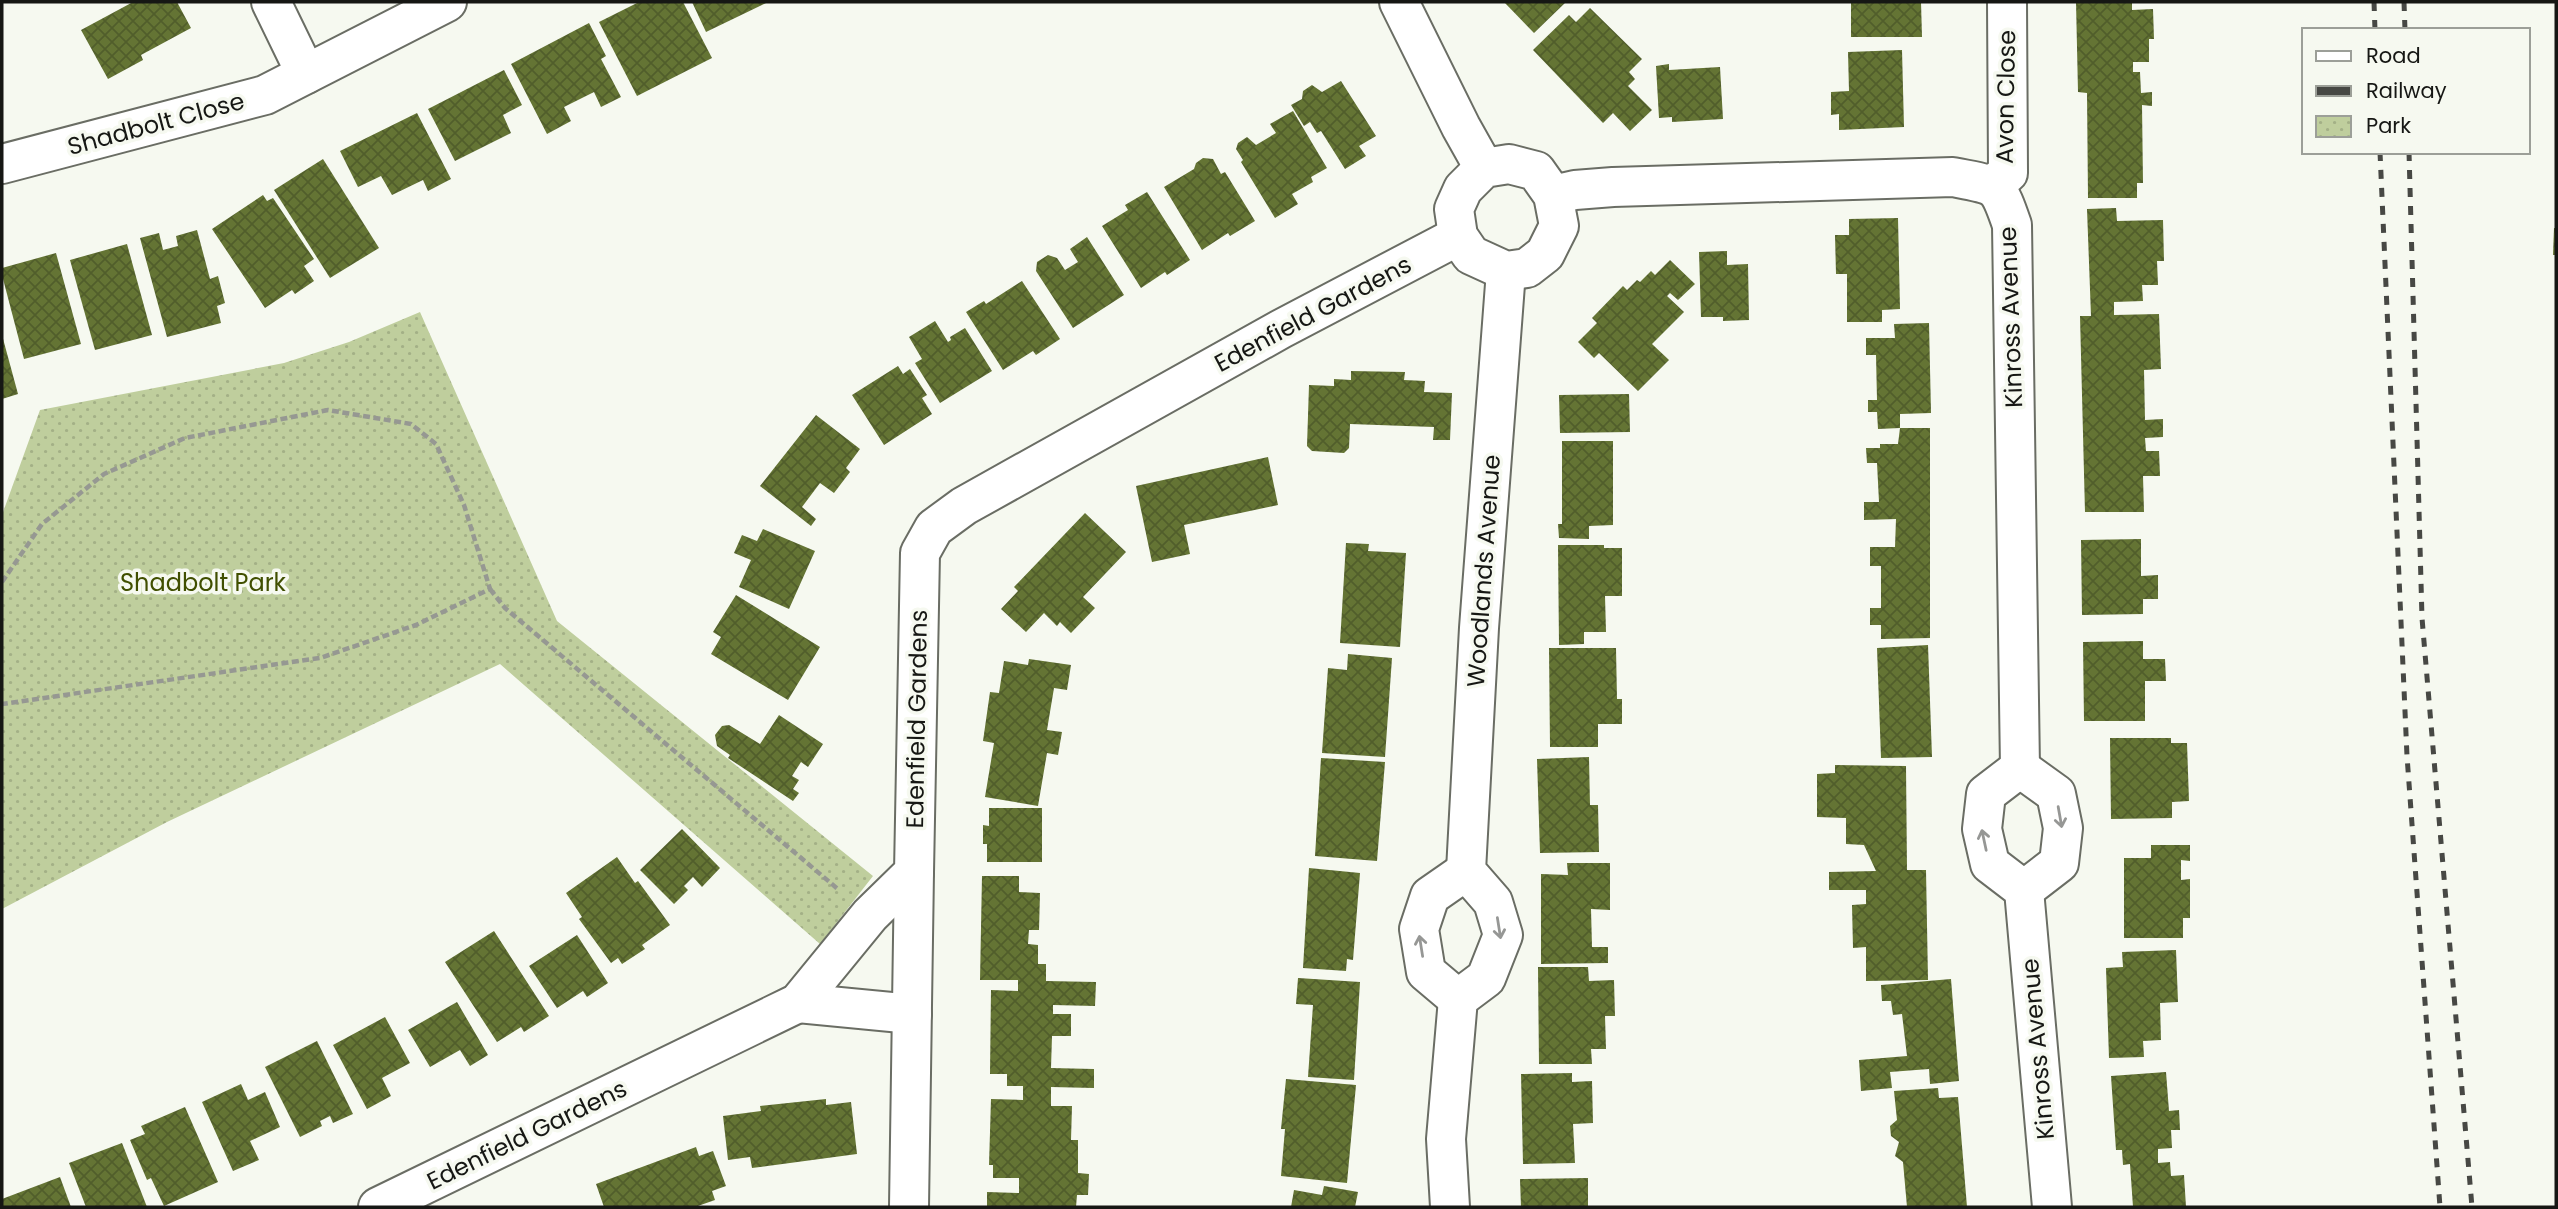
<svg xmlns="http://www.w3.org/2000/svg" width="2558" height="1209" font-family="Poppins,sans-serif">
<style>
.park{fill:url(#park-dots)}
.building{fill:url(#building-cross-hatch)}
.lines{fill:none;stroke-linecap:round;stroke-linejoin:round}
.minor-casing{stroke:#6a6d64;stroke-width:42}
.path{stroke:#969892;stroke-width:4.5;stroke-dasharray:7 3.5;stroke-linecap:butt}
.minor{stroke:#fff;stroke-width:38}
.rail{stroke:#474844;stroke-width:5;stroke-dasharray:9 9;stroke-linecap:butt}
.oneway{stroke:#969795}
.labels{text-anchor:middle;stroke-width:7;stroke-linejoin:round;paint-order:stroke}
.street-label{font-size:24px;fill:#161714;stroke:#f6f9f0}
.park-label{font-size:24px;fill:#404f00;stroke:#f6f9f0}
</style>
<defs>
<pattern id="park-dots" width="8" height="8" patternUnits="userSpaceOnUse" patternTransform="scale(1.75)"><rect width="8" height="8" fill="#bfce9d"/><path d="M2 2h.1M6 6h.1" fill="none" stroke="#a3b086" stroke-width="1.8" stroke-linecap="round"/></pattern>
<pattern id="building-cross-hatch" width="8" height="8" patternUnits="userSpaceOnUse" patternTransform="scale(1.75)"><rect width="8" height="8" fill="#647434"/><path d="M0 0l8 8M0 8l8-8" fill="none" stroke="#515e2b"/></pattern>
</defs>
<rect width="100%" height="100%" fill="#f6f9f0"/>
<path class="park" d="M420,312L557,621L873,876L820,944L500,664L167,822L2,909V515L40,410L284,363L349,342Z"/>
<g class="building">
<path d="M133,2H177L191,28L141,55L143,60L108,79L81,30Z"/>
<path d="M639,2H683L712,58L637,96L599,22Z"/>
<path d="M692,2H768L706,32Z"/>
<path d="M1504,2H1566L1534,33Z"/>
<path d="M1851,2H1921L1922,37H1851Z"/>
<path d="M2076,2H2132V10L2153,9L2154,39H2149V62H2133V72H2140L2141,93L2152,92V106L2142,105L2143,183H2137V198H2088L2087,93L2078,92Z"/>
<path d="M1590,8L1642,59L1629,72L1635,79L1628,86L1652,110L1630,131L1613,113L1603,123L1533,50L1569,15L1576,22Z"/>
<path d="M589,23L606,56L601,59L621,97L601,107L594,92L564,107L571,121L547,134L511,64Z"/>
<path d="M1902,50L1904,127L1839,130V114L1831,115V92L1849,91L1848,52Z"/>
<path d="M1669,64V70L1720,67L1723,119L1672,122V117L1659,118L1656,66Z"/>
<path d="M504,70L522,105L503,115L511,133L455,161L428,109Z"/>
<path d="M1341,81L1376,136L1359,146L1366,156L1345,169L1321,131L1317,133L1310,122L1304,126L1291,105L1302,99L1303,91L1312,85L1322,92Z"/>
<path d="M1293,111L1327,168L1311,177L1313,182L1292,194L1298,204L1275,218L1241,162L1243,160L1236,149L1238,143L1247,137L1256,145L1276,133L1270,124Z"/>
<path d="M417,113L451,179L428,191L423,180L392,195L381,176L358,187L340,151Z"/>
<path d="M1203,158L1213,159L1221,174L1225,172L1255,221L1230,236L1228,233L1202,250L1164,187L1194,169L1196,163Z"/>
<path d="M323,159L379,248L330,278L274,190Z"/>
<path d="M1147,192L1190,260L1167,275L1165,272L1141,288L1102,226L1128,210L1125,205Z"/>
<path d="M263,195L267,201L273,198L314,259L304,266L314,281L295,294L292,290L265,308L212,229Z"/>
<path d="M2116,208L2117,221L2163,220L2164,261H2157L2158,285H2142L2143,301L2114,302V315L2159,314L2161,369L2144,370L2145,420L2163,419V437L2145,438L2146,451H2159L2160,476H2143L2144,512H2085L2080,316H2091L2087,209Z"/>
<path d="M1898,218L1900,309L1882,310V322H1847V274H1836L1835,235H1849V219Z"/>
<path d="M2554,228H2556V255H2553Z"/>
<path d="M197,230L210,279L218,276L225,303L217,306L221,323L167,337L140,238L159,233L163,250L178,246L176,236Z"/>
<path d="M1087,237L1124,295L1073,328L1036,271L1037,262L1048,255L1057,258L1065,270L1078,262L1070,249Z"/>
<path d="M127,244L152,335L95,350L70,260Z"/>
<path d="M1727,251V265L1748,264L1749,320L1723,321V317H1701L1699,252Z"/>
<path d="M56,253L81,344L24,359L2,275V268Z"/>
<path d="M1670,260L1695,284L1678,300L1670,293L1667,296L1684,312L1652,344L1669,360L1638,391L1599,353L1594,358L1578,342L1597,323L1592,318L1623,286L1627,290L1637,280L1640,282L1651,271L1655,275Z"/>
<path d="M1022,281L1060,339L1036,355L1033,351L1003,370L966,312L984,301L986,304Z"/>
<path d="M935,321L948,342L951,340L950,337L965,328L992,371L940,403L915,363L922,359L909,337Z"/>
<path d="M1929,323L1931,413L1900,414V428H1930V638L1881,639V625H1870V608H1881V566H1870V547H1895L1896,519L1864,520V502H1879L1877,463H1867L1866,448H1880V444H1898L1900,428L1878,429L1877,412H1868V400H1877L1876,355H1866V338H1895L1894,324Z"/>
<path d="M2,335L18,394L2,399Z"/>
<path d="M898,366L903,374L910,369L927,395L922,398L932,414L884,445L852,395Z"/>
<path d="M1351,371L1405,372L1404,380L1425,381L1424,392L1452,393L1450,440H1433L1434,427L1350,424L1349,448L1344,453L1312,451L1307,446L1309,385L1334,386V379L1351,380Z"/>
<path d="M1629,394L1630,432L1560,433L1559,395Z"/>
<path d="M816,415L860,449L846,468L850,472L834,493L820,483L802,507L816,519L811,526L760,486Z"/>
<path d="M1562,441H1613V525L1589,526V539L1559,538L1558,524H1562Z"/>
<path d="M1268,457L1278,505L1184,525L1190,554L1152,562L1136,486Z"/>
<path d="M1085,513L1126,552L1083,597L1095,608L1071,633L1060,622L1057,626L1044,613L1026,632L1001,609L1018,591L1014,587Z"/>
<path d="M763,529L815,551L789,609L739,587L751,560L734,553L742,535L757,541Z"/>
<path d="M2141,539V576L2158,575V599H2143V614L2082,615L2081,540Z"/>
<path d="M1346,543L1369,544L1368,551L1406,553L1400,647L1340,643Z"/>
<path d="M1558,545H1604V548H1622V596H1605L1606,632H1584V644L1559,645Z"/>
<path d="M736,595L820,647L788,700L711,654L721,637L713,632Z"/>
<path d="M2143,641V659H2165L2166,681H2145V721H2084L2083,642Z"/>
<path d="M1928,645L1932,757L1881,758L1877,648Z"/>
<path d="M1549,648H1616L1617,699H1622V724H1598V747H1550Z"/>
<path d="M1348,654L1392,658L1385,757L1322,753L1328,668L1347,670Z"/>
<path d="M1029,659L1071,665L1067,690L1054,688L1047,730L1062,732L1058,755L1047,753L1038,806L985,797L994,743L983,741L990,692L999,693L1004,661L1028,665Z"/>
<path d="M779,715L823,744L808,767L801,762L792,776L799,780L793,789L799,793L793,801L728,758L730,755L717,746L715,735L722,726L729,725L760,744Z"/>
<path d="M2110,738H2171V743H2187L2189,801L2172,802V818L2111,819Z"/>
<path d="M1589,757L1590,805H1598L1599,852L1540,853L1537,759Z"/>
<path d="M1321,758L1385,762L1377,861L1315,856Z"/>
<path d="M1835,765L1906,766L1907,870H1926L1928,980L1866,981V947L1853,948L1852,905L1866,904V890H1829V872L1876,871L1864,845L1846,844V818L1817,817V774L1835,773Z"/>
<path d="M989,808H1042V862H987V844H983V825L989,826Z"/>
<path d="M682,829L720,868L702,887L693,877L684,886L688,890L674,904L640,870Z"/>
<path d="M2151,845H2190V861L2181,860V880L2190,879V918H2183V938H2124V858H2151Z"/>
<path d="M617,857L635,883L638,881L670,925L642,945L645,949L622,964L618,958L611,963L579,919L582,917L566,893Z"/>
<path d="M1567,863H1610V910L1591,909L1592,947H1608V963L1541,964V874L1568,875Z"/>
<path d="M1309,868L1360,873L1353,960L1347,959L1346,971L1303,968Z"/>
<path d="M982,876H1019V892L1040,893L1039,930H1029L1028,944L1038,945V964H1046V981L1096,982L1095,1006L1053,1005V1014H1071V1036H1052L1051,1068L1094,1069V1088L1051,1087V1106H1072L1071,1140H1078V1173L1089,1174L1088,1195H1077L1076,1207H987V1192L1019,1193V1178H993V1165H989L991,1099L1023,1100V1086H1007V1074H990L991,990L1018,991V980H980Z"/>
<path d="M494,931L549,1016L524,1032L521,1027L497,1042L445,962Z"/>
<path d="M577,935L608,983L587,997L583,991L557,1008L529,966Z"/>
<path d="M2176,950L2178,1002L2160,1003L2161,1040L2143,1041L2144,1057L2109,1058L2106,968L2123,967L2122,952Z"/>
<path d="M1538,967H1588L1589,981L1614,980L1615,1016H1605L1606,1049H1591L1592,1064H1539Z"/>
<path d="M1298,978L1360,982L1354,1080L1308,1077L1313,1005L1296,1004Z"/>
<path d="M1951,979L1959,1081L1930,1084L1929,1069L1890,1072L1892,1088L1861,1091L1859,1060L1907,1056L1902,1014L1893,1015L1891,1001H1882L1881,985Z"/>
<path d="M457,1002L488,1055L470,1066L460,1050L430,1067L408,1030Z"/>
<path d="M385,1017L410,1063L382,1078L391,1096L367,1109L333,1045Z"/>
<path d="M317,1041L353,1114L333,1123L330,1116L320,1121L322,1126L300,1137L265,1067Z"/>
<path d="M2166,1072L2169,1111L2179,1110L2180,1130H2171L2172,1148L2158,1149V1163L2170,1162L2171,1176L2184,1175L2186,1207H2133L2130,1164L2123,1165L2122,1150H2116L2111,1076Z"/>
<path d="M1572,1073V1082L1592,1081L1593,1123L1573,1124L1575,1163L1523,1164L1521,1074Z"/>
<path d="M1286,1079L1356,1085L1347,1183L1281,1176L1285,1129H1281Z"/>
<path d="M241,1084L248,1100L265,1092L280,1127L250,1141L259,1160L233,1171L202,1102Z"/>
<path d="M1938,1088L1939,1098L1958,1097L1967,1207H1907L1903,1162L1895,1156L1899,1142L1891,1136L1890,1126L1897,1120L1894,1091Z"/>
<path d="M826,1099V1105L851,1102L857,1154L752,1168L750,1157L728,1160L723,1116L761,1111L760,1106Z"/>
<path d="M185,1107L218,1182L164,1206L151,1178L147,1180L130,1140L145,1134L141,1126Z"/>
<path d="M122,1143L147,1207H86L69,1163Z"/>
<path d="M696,1147L699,1156L713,1151L726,1186L712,1191L715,1200L695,1207H604L596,1184Z"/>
<path d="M60,1177L71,1207H3L2,1199Z"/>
<path d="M1588,1178V1207H1521L1520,1179Z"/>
<path d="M1324,1186L1358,1192L1355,1207H1291L1294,1190L1322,1195Z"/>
</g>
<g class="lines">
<defs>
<g id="minor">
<path d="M271,2L306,74"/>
<path d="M1399,2L1461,127L1484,168"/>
<path d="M2,164L265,95L447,2"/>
<path d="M1509,164L1536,171L1553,195L1559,226L1545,254L1527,268L1506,271L1471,255L1458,236L1454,209L1463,189L1484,168Z"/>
<path d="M1992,185L2008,173L2007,2"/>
<path d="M1553,195L1575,190L1613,187L1953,177C1997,186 1997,181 2012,225L2020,768"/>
<path d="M2020,768L1986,794L1982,829L1990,864L2024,890L2052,1207"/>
<path d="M2020,768L2056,794L2063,828L2059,863L2024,890"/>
<path d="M1458,999L1426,972L1419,929L1430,896L1466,871"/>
<path d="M798,1003L912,1014"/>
<path d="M378,1207L798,1003L870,915L914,872L920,553L934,528L964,506L1281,329L1458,236"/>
<path d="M909,1207L914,872"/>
<path d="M1450,1207L1446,1139L1458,999L1486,978L1503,935L1493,902L1466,871L1479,628L1506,271"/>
</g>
</defs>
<use href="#minor" class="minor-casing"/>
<g class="path">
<path d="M2,582L42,524L104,474L185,438L328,410L411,424L436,444L464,505L490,589L416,625L320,658L2,704"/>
<path d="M490,589L505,608L839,890"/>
</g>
<use href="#minor" class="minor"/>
<g class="rail">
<path d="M2374,2L2375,30"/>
<path d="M2404,2L2405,30"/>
<path d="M2380,152L2407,756L2440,1207"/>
<path d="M2409,152L2422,618L2472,1207"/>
</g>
</g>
<defs><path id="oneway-shaft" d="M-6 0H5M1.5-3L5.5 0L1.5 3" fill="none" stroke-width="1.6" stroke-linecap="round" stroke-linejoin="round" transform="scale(1.75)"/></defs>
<g class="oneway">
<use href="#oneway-shaft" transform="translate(2060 817) rotate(80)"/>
<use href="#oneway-shaft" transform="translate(1984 840) rotate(-102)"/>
<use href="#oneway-shaft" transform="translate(1499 928) rotate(81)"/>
<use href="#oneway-shaft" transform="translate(1421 946) rotate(-99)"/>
</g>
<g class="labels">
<g class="street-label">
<text transform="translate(2006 97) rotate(-89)" y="8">Avon Close</text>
<text transform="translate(156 124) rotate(-15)" y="8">Shadbolt Close</text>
<text transform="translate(1313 314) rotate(-28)" y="8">Edenfield Gardens</text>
<text transform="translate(2011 317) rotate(-92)" y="8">Kinross Avenue</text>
<text transform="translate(1484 571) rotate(-86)" y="8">Woodlands Avenue</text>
<text transform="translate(917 719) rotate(-89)" y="8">Edenfield Gardens</text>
<text transform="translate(2038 1049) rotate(-95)" y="8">Kinross Avenue</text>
<text transform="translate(527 1135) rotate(-26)" y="8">Edenfield Gardens</text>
</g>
<g class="park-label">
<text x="203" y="591">Shadbolt Park</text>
</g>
</g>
<rect width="2558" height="1209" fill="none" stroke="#161714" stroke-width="7"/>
<rect x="2302" y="28" width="228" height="126" fill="#f6f9f0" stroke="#9c9f98" stroke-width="2"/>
<rect x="2316" y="51" width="35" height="10" fill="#ffffff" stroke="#9c9f98" stroke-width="2"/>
<text x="2366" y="63" font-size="21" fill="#161714">Road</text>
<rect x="2316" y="86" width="35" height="10" fill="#474844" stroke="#9c9f98" stroke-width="2"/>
<text x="2366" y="98" font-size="21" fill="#161714">Railway</text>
<rect x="2316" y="116" width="35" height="21" fill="url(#park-dots)" stroke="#9c9f98" stroke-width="2"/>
<text x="2366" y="133" font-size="21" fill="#161714">Park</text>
</svg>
